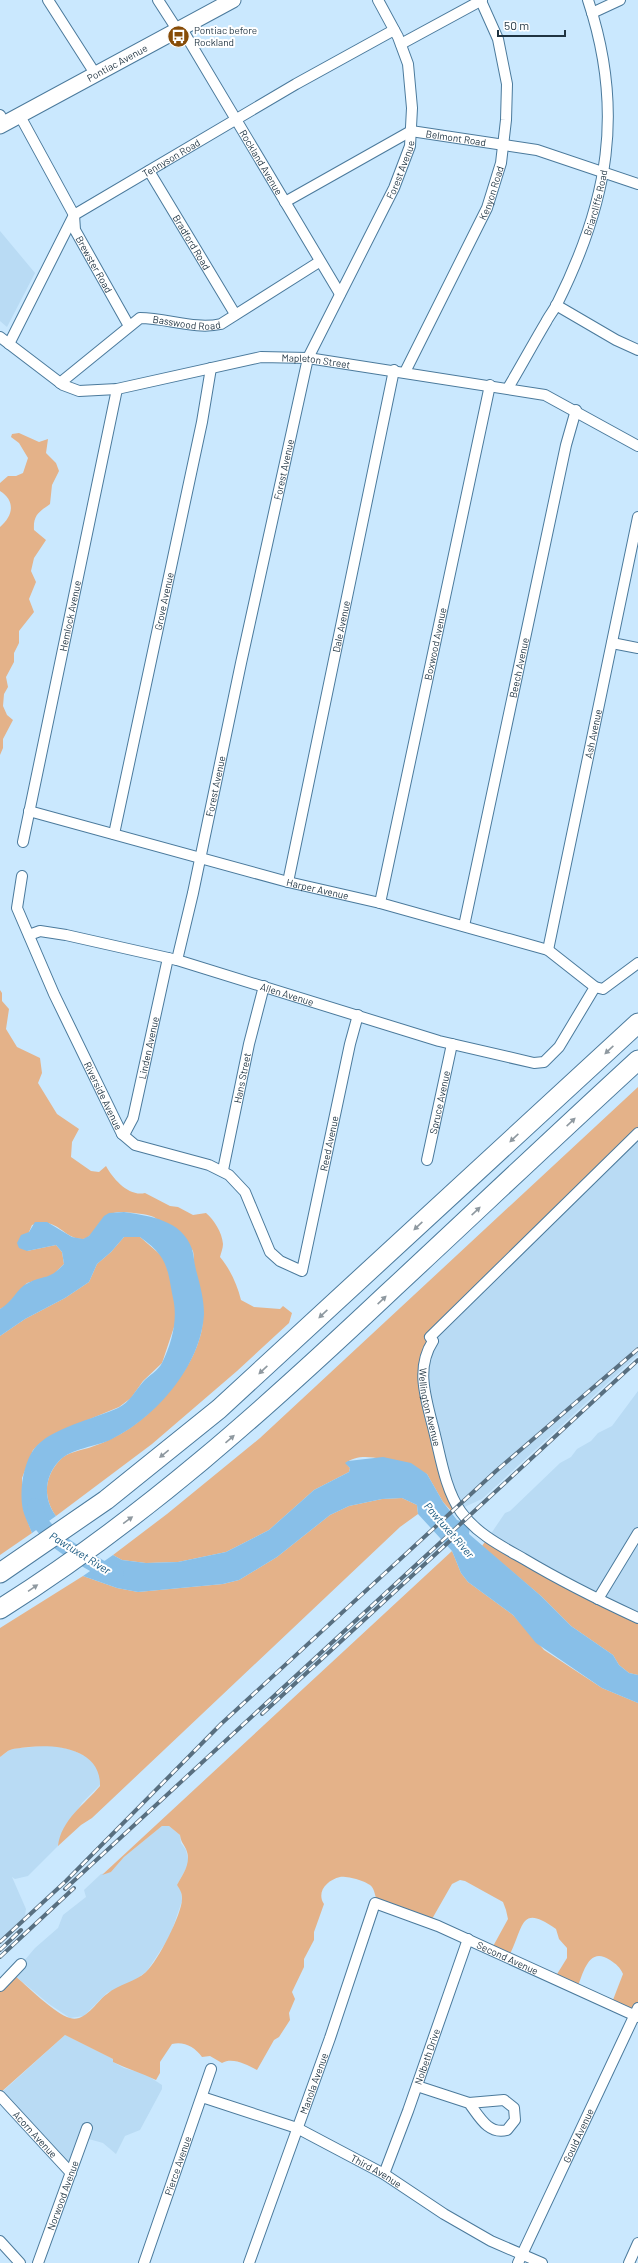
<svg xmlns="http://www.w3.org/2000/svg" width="638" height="2263" font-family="Barlow,sans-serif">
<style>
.built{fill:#b9dbf4}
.green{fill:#e4b289}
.water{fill:#88bfe8}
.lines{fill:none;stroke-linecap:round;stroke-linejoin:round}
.river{stroke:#88bfe8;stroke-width:16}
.street-casing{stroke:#4b7a9c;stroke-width:12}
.secondary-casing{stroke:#4b7a9c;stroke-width:17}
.highway-casing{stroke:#4b7a9c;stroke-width:21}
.street{stroke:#fff;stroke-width:10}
.secondary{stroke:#fff;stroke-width:15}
.highway{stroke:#fff;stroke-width:19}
.rail-casing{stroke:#586f80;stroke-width:4}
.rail{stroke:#fff;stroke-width:2.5;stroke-dasharray:8;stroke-linecap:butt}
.oneway{fill:#8f99a0}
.labels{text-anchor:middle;stroke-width:4;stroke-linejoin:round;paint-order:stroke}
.poi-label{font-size:10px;fill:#1f3341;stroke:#fff;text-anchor:start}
.street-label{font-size:10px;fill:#1f3341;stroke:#fff}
.water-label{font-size:11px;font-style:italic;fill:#16567e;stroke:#fff}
</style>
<rect width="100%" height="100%" fill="#cae8fe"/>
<g class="built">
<path d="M0,231L35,273L7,327L0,321Z"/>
<path d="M638,1133V1355L482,1499L460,1509L448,1481L424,1384L427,1354L443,1326Z"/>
<path d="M638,1391V1616L601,1599L490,1535L505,1513L510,1511L560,1463L571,1457L577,1449L591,1441L598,1433L612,1426Z"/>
<path d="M53,1745L72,1750L86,1756L96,1766L100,1775V1785L82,1803L61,1836L58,1846L28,1876L15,1879L12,1877L26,1909L24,1921L0,1944V1757L11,1749Z"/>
<path d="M162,1826H169L180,1835L181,1843L186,1850L189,1863L177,1885L181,1891L182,1901L170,1936L147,1971L134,1981L107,1993L84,2016L70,2018L49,2004L13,1974L35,1948L58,1928L63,1915L86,1897L84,1890L101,1874L111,1872L124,1857Z"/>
<path d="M65,2035L113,2059V2062L124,2068L145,2074L162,2085V2089L140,2130L125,2136L116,2154L103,2143L85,2138L73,2169L1,2093Z"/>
</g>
<g class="green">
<path d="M19,433L39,442L48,439L46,453L56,463L59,471L52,485L50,504C39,512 33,515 34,530L46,540L34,558L31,571L36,582L29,599L34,612L19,631V643L14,653V662L6,677L8,687L4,694L3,706L7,715L13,720L3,739V748L0,755V527C13,516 16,501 0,491V483L8,476H16L23,473L28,458L19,443L11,437L12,434Z"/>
<path d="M0,990L2,993V1001L9,1009L6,1029L17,1047L40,1058L42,1073L38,1083L57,1114L79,1129L72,1142L71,1157L91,1171L99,1172L106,1166C113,1179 129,1197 145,1193L170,1206L178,1207L193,1215L206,1213C214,1220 222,1232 223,1244C223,1248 221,1253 220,1257C230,1269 237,1284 241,1300L254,1307L280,1309L283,1306L292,1313L289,1323L237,1371L152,1444L56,1516C43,1498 44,1478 59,1461C67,1451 82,1451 94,1446C118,1438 142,1422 159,1403C176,1384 193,1363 200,1337C207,1314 199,1289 194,1266C194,1261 194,1255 193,1251C191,1246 160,1221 154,1217C147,1214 133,1213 125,1212C95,1210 98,1238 82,1239C68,1239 60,1225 47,1223C43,1222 36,1224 32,1225L29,1232L27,1251L56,1245L62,1252L64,1264L52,1276L27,1283L6,1306L0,1309Z"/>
<path d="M638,1087V1133L433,1339L424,1384L459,1510L453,1513L443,1502L427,1474C408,1467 364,1447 346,1463L350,1468L349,1472L314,1490L269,1530L226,1552L178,1562L146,1563L122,1560L113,1555L167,1514L260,1438Z"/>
<path d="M124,1237H140L163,1257L170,1276L176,1310L175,1324L162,1363L143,1381L131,1398L119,1407L56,1433L39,1444L33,1450L22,1478L23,1509L32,1533L0,1555V1336L25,1319L65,1298L89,1282L97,1264L111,1252Z"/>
<path d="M402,1498L417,1505L418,1514L400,1527L92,1818L81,1825L58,1846C61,1820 85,1804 100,1786C101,1749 57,1744 29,1747C23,1748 15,1748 10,1750C7,1751 3,1755 0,1757V1628L83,1576L117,1588L138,1592L223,1584L239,1580L277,1557L330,1515L349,1506L382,1499Z"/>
<path d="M487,1539L638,1616V1675L629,1673L619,1665L613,1655L571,1626L541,1596L482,1546Z"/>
<path d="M452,1551L461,1573L468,1582L513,1615L544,1650L602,1688L638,1703V2012L611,2005L623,1974C620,1967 616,1964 610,1960C588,1945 583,1975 577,1988L554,1979L567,1958V1948L559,1939L556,1929C520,1903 524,1926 510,1954L491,1950L508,1919L506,1910L503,1902L465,1881L460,1880L452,1884L432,1919L378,1905C376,1900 375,1891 372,1887C367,1881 347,1876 340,1877C327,1880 316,1892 324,1904L314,1932V1940L304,1959V1967L292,1992L295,1999L289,2013L290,2020L279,2037L274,2040L257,2070C247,2065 233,2057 222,2063L210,2056L202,2057C195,2047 184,2041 172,2044L160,2062V2073L156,2080C142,2073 127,2069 113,2062V2059L65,2035L0,2093V1986L13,1974C26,1985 55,2014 70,2018C85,2023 97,2001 107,1994C119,1984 135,1982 146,1972C158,1961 182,1914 182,1899C182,1892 180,1890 177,1885C183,1874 192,1863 186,1849C183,1843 181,1842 180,1835L169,1826H162L124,1857L111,1872L102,1875Z"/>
</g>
<g class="water">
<path d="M124,1212C150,1216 182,1220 192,1249C194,1255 194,1263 196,1270C200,1285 204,1299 204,1314C201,1366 156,1417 112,1439C96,1447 71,1448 59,1461C44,1477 43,1499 56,1516L32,1533C29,1525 25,1518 23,1510C19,1492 23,1464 34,1449C50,1428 94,1419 118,1408C130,1402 135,1391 143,1382C149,1375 158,1371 162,1363C172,1343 178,1319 173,1298C167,1267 168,1257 140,1237H124L111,1252L97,1264L89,1282L65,1298L25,1319L0,1336V1309C12,1303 17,1288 28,1283C46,1274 48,1281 64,1264L62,1252L56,1245L27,1251L19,1248L17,1243L21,1235L29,1232L35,1222H47L72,1237L83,1239L89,1236L104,1216L109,1213Z"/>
<path d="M383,1457L411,1463L427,1474L443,1502L457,1520L464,1522L470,1527L469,1534L541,1596L571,1626L613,1655L619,1665L629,1673L638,1675V1703L602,1688L536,1643L513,1615L468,1582L461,1573L452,1551L418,1514L417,1505L402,1498L382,1499L349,1506L330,1515L277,1557L239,1580L223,1584L138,1592L117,1588L83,1576L113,1555L122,1560L146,1563L178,1562L226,1552L269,1530L314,1490L349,1472L350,1468L345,1463L348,1461Z"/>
</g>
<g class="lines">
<path class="river" d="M35,1506C37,1537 87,1559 111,1574H116"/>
<defs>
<g id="street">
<path d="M48,0L96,75"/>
<path d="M158,0L178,31"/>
<path d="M592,13L620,0"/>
<path id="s1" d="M182,29L340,294"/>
<path d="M401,44L482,0"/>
<path d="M0,115L5,124"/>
<path id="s2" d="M20,116L74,215L75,230L129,326"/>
<path id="s3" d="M149,171L235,314"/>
<path id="s4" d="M285,202L411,131L537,150L638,184"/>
<path d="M556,305L616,340L638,350"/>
<path id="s5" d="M0,337L63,385L79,391L117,389L261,357L308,358L545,395L638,446"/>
<path id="s6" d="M9,344L74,215L296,84L394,30"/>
<path id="s7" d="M405,372L487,208L501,163L506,120L507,84L498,39L481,1"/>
<path id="s8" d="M60,383L140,318C167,318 195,330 221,324L319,262"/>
<path id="s9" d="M508,388C521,366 533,344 546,322C549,316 554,310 557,304C608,202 625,111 588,0"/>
<path d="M612,643L638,648"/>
<path id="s10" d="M29,811L288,882L380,903L548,950L595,987L603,989L638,963"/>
<path id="s11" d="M114,834L202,422L211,368"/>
<path id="s12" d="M23,842L117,389"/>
<path id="s13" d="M22,876L17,908L54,994L122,1134L135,1145L209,1165L229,1175L245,1192L270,1252L280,1261L302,1271L350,1044L358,1015"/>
<path id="s14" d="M288,882L394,370"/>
<path id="s15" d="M380,903L490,385"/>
<path id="s16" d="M464,926L566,445L576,410"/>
<path id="s17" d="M29,935L40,931L66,935L177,960L439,1041L534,1063L544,1062L559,1047L595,987"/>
<path id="s18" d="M548,950L638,517"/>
<path id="s19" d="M177,960L193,893L241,663L308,358L394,188L410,146L412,108L408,64L398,37L378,0"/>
<path id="s20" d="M638,1133L430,1337L433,1341C416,1367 425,1395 432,1423C440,1452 444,1488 461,1512C477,1534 501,1546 524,1559C561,1581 599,1600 638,1618"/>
<path id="s21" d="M122,1134L125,1133L133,1118L168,958"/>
<path id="s22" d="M427,1160L452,1044"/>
<path id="s23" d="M223,1170L249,1044L264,986"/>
<path d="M598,1599L638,1533"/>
<path d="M0,1986L21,1964"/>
<path d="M417,2086L469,2103L504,2100L514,2108L515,2120L507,2130C488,2135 479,2116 469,2103"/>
<path id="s24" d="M0,2096L71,2173"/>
<path id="s25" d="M202,2097L297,2128L384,2174L444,2214L491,2241L542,2263"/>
<path id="s26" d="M384,2174L408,2111L468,1939"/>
<path d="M0,2241L20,2263"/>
<path id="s27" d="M38,2263L87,2128"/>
<path id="s28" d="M144,2263L211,2069"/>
<path id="s29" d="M249,2263L330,2038L375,1903L438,1926L638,2017"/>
<path id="s30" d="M518,2263L638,2008"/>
<path d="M629,2263L638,2243"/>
</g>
<g id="secondary">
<path id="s31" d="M0,126L233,0"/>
</g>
<g id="highway">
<path d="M0,1573L106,1500L219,1409L638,1023"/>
<path d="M0,1609C142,1520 266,1408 387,1294C471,1216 554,1137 638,1060"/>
</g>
</defs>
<use href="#street" class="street-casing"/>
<use href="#secondary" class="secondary-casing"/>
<use href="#highway" class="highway-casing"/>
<use href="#street" class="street"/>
<use href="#secondary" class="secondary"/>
<use href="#highway" class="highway"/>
<defs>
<g id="rail">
<path d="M262,1714L453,1538"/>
<path d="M65,1889L638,1360"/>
<path d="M0,1942L66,1881L221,1724L496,1471L638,1349"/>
<path d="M0,1950L21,1930"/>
<path d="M0,1957L74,1888"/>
</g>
</defs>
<use href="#rail" class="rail-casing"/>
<use href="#rail" class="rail"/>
</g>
<defs><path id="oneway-solid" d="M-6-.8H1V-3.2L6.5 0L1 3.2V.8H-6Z"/></defs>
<g class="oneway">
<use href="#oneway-solid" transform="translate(609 1050) rotate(137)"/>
<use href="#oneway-solid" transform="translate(571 1122) rotate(-43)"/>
<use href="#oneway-solid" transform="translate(514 1138) rotate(137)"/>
<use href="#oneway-solid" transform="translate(476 1211) rotate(-43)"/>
<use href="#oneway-solid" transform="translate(418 1226) rotate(137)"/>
<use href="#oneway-solid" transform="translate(382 1300) rotate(-43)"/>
<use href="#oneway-solid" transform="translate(323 1314) rotate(137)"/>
<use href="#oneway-solid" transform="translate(263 1370) rotate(137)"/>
<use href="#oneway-solid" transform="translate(230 1439) rotate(-41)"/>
<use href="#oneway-solid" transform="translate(164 1454) rotate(141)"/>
<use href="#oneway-solid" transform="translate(128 1520) rotate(-36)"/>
<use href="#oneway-solid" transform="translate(33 1588) rotate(-34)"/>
</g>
<defs>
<symbol id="bus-disc" viewBox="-11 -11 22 22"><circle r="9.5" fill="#874c07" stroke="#fff"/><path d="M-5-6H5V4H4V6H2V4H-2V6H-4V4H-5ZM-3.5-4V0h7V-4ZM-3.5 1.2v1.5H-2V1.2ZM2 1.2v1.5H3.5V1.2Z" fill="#fff"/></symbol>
</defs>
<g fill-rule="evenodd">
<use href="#bus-disc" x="166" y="24" width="25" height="25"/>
</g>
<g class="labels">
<g class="poi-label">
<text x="194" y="34">Pontiac before<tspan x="194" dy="12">Rockland</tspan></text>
</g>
<g class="street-label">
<text dy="4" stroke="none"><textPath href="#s31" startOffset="133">Pontiac Avenue</textPath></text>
<text dy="4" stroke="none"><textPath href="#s4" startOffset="190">Belmont Road</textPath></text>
<text dy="4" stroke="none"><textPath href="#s6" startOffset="257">Tennyson Road</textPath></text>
<text dy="4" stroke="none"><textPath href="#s1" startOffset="155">Rockland Avenue</textPath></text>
<text dy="4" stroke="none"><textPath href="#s19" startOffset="826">Forest Avenue</textPath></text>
<text dy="4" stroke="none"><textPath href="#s7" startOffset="199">Kenyon Road</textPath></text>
<text dy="4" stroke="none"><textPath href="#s9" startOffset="206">Briarcliffe Road</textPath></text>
<text dy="4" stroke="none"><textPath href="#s3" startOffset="83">Bradford Road</textPath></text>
<text dy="4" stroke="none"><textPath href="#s2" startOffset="167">Brewster Road</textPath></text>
<text dy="4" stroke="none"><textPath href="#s8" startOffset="150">Basswood Road</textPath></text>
<text dy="4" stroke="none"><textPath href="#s5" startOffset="337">Mapleton Street</textPath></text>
<text dy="4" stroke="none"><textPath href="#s19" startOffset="502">Forest Avenue</textPath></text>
<text dy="4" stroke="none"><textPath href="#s11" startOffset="238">Grove Avenue</textPath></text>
<text dy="4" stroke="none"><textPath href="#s12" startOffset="231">Hemlock Avenue</textPath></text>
<text dy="4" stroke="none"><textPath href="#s14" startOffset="261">Dale Avenue</textPath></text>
<text dy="4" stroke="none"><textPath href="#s15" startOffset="265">Boxwood Avenue</textPath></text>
<text dy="4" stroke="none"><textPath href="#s16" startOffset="264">Beech Avenue</textPath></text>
<text dy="4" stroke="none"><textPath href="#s18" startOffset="221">Ash Avenue</textPath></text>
<text dy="4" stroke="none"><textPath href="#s19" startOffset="178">Forest Avenue</textPath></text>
<text dy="4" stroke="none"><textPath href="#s10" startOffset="299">Harper Avenue</textPath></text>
<text dy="4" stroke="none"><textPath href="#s17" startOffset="267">Allen Avenue</textPath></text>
<text dy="4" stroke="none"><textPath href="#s21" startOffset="92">Linden Avenue</textPath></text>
<text dy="4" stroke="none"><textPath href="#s23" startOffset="94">Hans Street</textPath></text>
<text dy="4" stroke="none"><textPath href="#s13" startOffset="239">Riverside Avenue</textPath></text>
<text dy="4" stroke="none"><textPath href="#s22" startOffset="59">Spruce Avenue</textPath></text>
<text dy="4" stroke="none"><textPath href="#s13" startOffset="654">Reed Avenue</textPath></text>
<text dy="4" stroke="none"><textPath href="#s20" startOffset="365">Wellington Avenue</textPath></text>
<text dy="4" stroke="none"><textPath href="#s29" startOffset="525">Second Avenue</textPath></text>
<text dy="4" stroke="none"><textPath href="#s26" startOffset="125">Nolbeth Drive</textPath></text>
<text dy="4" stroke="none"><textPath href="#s29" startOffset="191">Manola Avenue</textPath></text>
<text dy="4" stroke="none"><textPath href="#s24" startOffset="52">Acorn Avenue</textPath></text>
<text dy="4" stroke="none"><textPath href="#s30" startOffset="141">Gould Avenue</textPath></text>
<text dy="4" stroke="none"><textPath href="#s28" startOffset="103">Pierce Avenue</textPath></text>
<text dy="4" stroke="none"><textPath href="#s25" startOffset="190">Third Avenue</textPath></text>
<text dy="4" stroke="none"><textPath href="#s27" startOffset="72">Norwood Avenue</textPath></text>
</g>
<g class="water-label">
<text transform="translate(449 1530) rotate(49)" y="4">Pawtuxet River</text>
<text transform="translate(80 1553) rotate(32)" y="4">Pawtuxet River</text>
</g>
</g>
<path d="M498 30v6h67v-6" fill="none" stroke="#1f3341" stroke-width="2"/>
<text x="504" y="30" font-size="12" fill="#1f3341" stroke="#ffffff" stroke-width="3" paint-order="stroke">50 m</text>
</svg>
